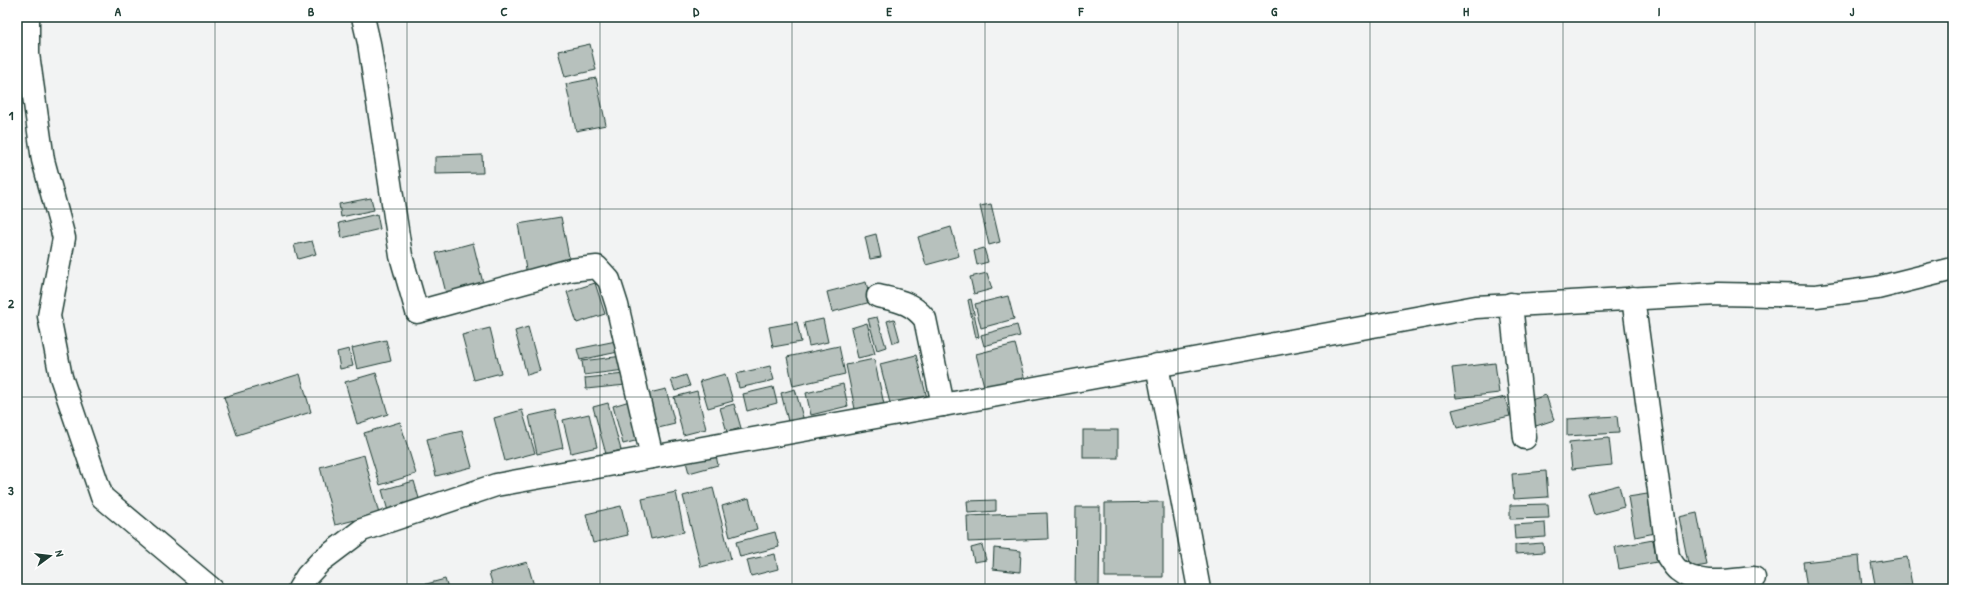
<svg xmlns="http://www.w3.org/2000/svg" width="1970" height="606" font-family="'Patrick Hand',sans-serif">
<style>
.building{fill:#b7c1bd;stroke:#1f3d34}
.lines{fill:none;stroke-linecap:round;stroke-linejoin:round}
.street-casing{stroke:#1f3d34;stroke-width:25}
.street{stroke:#fff;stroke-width:22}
.grid{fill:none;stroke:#1f3d34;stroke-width:1;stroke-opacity:0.55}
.neatline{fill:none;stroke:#1f3d34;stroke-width:1.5}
.grid-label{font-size:13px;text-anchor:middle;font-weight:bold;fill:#1f3d34}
</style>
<rect width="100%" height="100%" fill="#f2f3f3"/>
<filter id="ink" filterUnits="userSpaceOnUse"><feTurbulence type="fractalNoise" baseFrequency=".025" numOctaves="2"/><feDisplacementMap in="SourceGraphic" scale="8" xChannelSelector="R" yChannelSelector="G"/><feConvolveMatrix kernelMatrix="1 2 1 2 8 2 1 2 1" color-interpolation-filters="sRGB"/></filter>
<g filter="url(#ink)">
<g class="building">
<path d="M590,44L596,70L565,77L558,51Z"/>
<path d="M596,78L606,125L576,131L566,84Z"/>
<path d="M482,155L483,173L435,174V157Z"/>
<path d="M371,198L374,210L341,217L339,204Z"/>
<path d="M991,204L1000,242L989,245L980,206Z"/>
<path d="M377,214L380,229L342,238L339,223Z"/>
<path d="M561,217L571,267L527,275L518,224Z"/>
<path d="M951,227L959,256L926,265L918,237Z"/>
<path d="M876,234L881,257L870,259L865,237Z"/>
<path d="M312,241L316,254L298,259L294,245Z"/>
<path d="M473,243L485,291L448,301L436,253Z"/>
<path d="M984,248L988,262L977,265L974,251Z"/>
<path d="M987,273L992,289L974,294L970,277Z"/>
<path d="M866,282L871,302L832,312L827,292Z"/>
<path d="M595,283L605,314L577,323L567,292Z"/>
<path d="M1008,296L1014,319L981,328L975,304Z"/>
<path d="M971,299L979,337L976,338L968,300Z"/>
<path d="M877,317L886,347L877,350L868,319Z"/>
<path d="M823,319L828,342L809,346L804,323Z"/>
<path d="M894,319L900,341L893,343L887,321Z"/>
<path d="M797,322L801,342L773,347L769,327Z"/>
<path d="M867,323L875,354L858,358L851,328Z"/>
<path d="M1017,325L1020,336L984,346L981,335Z"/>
<path d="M528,327L540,371L527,375L515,331Z"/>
<path d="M490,328L501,373L474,380L462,335Z"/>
<path d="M386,340L391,361L357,369L352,348Z"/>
<path d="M616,341L618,352L580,360L577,349Z"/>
<path d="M1015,344L1025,380L985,390L976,354Z"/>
<path d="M839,346L845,374L793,386L787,357Z"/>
<path d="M349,349L353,366L340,369L337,352Z"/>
<path d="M916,355L927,398L891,407L880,364Z"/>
<path d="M623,356L625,370L584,375L582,361Z"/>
<path d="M874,359L884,404L855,409L846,365Z"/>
<path d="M1495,363L1499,393L1456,398L1452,368Z"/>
<path d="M770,366L774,380L739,388L736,374Z"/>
<path d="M376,373L388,414L357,424L345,382Z"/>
<path d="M300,374L311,412L237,435L224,397Z"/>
<path d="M625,374L626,385L586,389L585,378Z"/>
<path d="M725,374L733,401L708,408L700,381Z"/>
<path d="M686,375L690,386L675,391L671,380Z"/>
<path d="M843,384L848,406L811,415L806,393Z"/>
<path d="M773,387L777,403L747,411L743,394Z"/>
<path d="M666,389L675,424L650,430L641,395Z"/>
<path d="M795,389L804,421L789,425L781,393Z"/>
<path d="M697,391L706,429L683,435L674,397Z"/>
<path d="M1546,395L1554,420L1536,426L1528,401Z"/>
<path d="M1505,397L1510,416L1457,428L1452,410Z"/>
<path d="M633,400L643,439L623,444L613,406Z"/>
<path d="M608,403L621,450L606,454L593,407Z"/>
<path d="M734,404L741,428L727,432L720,408Z"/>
<path d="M522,410L535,453L505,461L494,418Z"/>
<path d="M555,410L563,448L537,454L529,416Z"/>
<path d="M589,414L597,447L571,453L563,420Z"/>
<path d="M1617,416L1619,433L1567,436V419Z"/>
<path d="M400,422L416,474L380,485L364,433Z"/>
<rect x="1083" y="430" width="35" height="28"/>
<path d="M462,431L472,467L436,476L427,439Z"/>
<path d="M1609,438L1612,465L1572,469L1569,442Z"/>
<path d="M715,451L718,465L689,473L685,458Z"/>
<path d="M364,455L379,514L335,525L320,467Z"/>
<path d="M1546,471L1548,497L1514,499L1512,474Z"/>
<path d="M414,481L422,509L390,518L382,490Z"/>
<path d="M1619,485L1624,507L1594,515L1588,493Z"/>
<path d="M713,488L731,559L701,567L683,496Z"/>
<path d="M676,492L684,532L651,539L642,499Z"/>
<path d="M1654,493L1660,532L1635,537L1628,497Z"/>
<path d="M749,498L757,529L730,537L722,506Z"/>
<path d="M996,500V511L968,513L967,501Z"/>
<path d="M1163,502V577H1105V503Z"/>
<path d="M1548,504L1549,518L1510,519V505Z"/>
<path d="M621,506L628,535L593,543L586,514Z"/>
<path d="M1076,507H1100L1099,589H1075Z"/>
<path d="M1047,513L1048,539L968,542L967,516Z"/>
<path d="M1697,513L1707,565L1689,568L1679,517Z"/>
<path d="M1545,523L1546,537L1515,539L1514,525Z"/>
<path d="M775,532L779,547L740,557L736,542Z"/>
<path d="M1653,540L1657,562L1619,569L1615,547Z"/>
<path d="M1543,543L1544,552L1515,554V545Z"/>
<path d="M982,545L986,560L974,562L971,548Z"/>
<path d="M994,548L1021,551L1020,572L993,569Z"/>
<path d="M775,554L778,569L751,576L747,560Z"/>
<path d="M1859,556L1862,588L1807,589L1803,562Z"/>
<path d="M1907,557L1912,585L1876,589L1871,563Z"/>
<path d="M527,562L535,589H494L489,573Z"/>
<path d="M445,579L448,589H408Z"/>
</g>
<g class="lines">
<defs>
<g id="street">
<path d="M28,17V54L43,160L64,238L49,316L61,377L102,497L212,589"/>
<path d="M363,17L369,43L401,256L417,312L570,270L597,267L609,280L617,305L652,457"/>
<path d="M878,296C899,301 911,302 925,319L943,405"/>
<path d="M1633,298L1668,557C1671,561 1674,567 1678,570C1698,587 1730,580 1754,578"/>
<path d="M1511,304L1525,438"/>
<path d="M1157,365L1199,589"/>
<path d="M299,589L307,576L321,561L362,530L496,485L943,405L1476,307L1718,294L1816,296L1877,288L1953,269"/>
</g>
</defs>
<use href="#street" class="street-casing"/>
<use href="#street" class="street"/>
</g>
</g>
<path class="grid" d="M215,17V589M407,17V589M600,17V589M792,17V589M985,17V589M1178,17V589M1370,17V589M1563,17V589M1755,17V589M17,209H1953M17,397H1953"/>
<rect width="1970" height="606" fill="none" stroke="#fff" stroke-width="44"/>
<g transform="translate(50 556) rotate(75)" stroke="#ffffff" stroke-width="3" paint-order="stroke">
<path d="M0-3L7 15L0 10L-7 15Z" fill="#1f3d34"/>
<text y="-6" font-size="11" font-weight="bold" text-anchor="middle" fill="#1f3d34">N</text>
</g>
<rect x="22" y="22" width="1926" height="562" class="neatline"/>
<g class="grid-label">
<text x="118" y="16">A</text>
<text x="311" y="16">B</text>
<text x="504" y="16">C</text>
<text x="696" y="16">D</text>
<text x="889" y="16">E</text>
<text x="1081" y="16">F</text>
<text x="1274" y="16">G</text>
<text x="1466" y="16">H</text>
<text x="1659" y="16">I</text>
<text x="1852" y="16">J</text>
<text x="11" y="120">1</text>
<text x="11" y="308">2</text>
<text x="11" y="495">3</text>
</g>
</svg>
